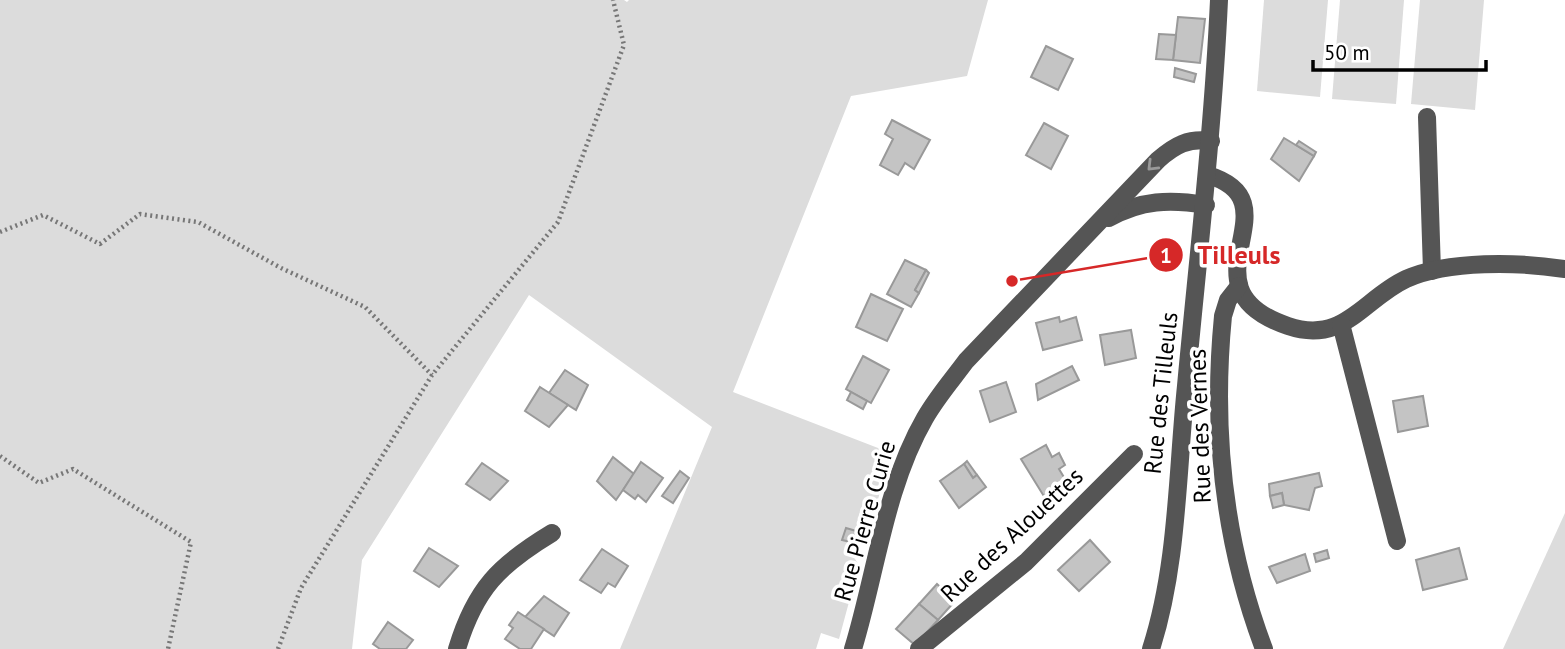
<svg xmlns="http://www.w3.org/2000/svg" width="1565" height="649" font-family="'PT Sans',sans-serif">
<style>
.green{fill:#dcdcdc}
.building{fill:#c4c4c4;stroke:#999;stroke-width:2}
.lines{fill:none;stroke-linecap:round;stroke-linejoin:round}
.path{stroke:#777;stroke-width:4.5;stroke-dasharray:2 3.5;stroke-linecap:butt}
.minor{stroke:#555;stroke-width:18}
.oneway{stroke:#999}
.labels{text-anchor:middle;stroke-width:7;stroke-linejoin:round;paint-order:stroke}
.street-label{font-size:24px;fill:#000;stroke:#fff}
.leader{fill:none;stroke:#d62828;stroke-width:2.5}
.callout-dot{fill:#d62828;stroke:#fff;stroke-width:2.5}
.mark-label{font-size:21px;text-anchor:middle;font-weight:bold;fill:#fff}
.callout-label{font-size:26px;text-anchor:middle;font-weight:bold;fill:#d62828;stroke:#fff;stroke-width:7;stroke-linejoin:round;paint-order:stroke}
</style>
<rect width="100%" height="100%" fill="#fff"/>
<g class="green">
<path d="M0,0H624L627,2L629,0H988L967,76L851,96L733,392L891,453L868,535L860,537L853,556L859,565L839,639L821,633L816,649H620L712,427L529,295L362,560L352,649H0Z"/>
<path d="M1264,0H1328L1320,97L1257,91Z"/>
<path d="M1340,0H1404L1396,104L1332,99Z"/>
<path d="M1420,0H1484L1475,110L1411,104Z"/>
<path d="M1565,513V649H1503Z"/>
</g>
<g class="building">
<path d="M1178,17L1205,19L1200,63L1173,60Z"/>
<path d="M1159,34L1176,35L1173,60L1156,59Z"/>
<path d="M1046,46L1073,59L1058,90L1031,77Z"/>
<path d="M1175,68L1196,74L1194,82L1174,77Z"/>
<path d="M892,120L930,140L914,169L905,163L898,175L880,165L893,139L885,134Z"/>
<path d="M1044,123L1068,136L1051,169L1026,155Z"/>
<path d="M1284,138L1314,156L1299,181L1271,159Z"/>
<path d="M1299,141L1316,152L1314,156L1296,145Z"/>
<path d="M905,260L926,270L915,290L919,293L911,307L887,294Z"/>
<path d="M926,270L929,273L919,293L915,290Z"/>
<path d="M871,294L903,309L887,341L856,327Z"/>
<path d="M1059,317L1060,322L1076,317L1082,340L1043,350L1036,323Z"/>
<path d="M1131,330L1136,358L1105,365L1100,335Z"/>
<path d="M863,356L889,370L871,403L846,389Z"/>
<path d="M1072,366L1079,380L1038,400L1036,384Z"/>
<path d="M565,370L588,385L576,410L549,393Z"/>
<path d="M1006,382L1016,412L990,422L980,391Z"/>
<path d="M540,387L568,405L549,427L525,411Z"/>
<path d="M851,392L867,401L863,409L847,400Z"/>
<path d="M1423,396L1428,426L1398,432L1393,401Z"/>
<path d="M1046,445L1052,457L1059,453L1065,465L1059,469L1068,484L1045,498L1021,459Z"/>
<path d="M613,457L634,474L616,500L597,481Z"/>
<path d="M967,461L977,475L973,478L964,464Z"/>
<path d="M641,462L663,478L646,502L638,495L635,499L623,490Z"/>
<path d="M482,463L508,481L490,500L466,484Z"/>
<path d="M964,464L973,478L977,475L986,487L959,508L940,481Z"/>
<path d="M680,471L689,478L673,503L662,496Z"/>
<path d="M1319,473L1322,486L1315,488L1309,510L1284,505L1282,493L1270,496L1269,484Z"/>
<path d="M1282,493L1284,505L1273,508L1270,496Z"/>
<path d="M846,528L863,533L859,544L842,540Z"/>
<path d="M1090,540L1110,562L1079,591L1058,570Z"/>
<path d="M429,548L458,566L439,587L414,571Z"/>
<path d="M1459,548L1467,579L1423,590L1416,560Z"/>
<path d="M602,549L628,566L615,587L608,583L601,593L580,580Z"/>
<path d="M1327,550L1329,558L1316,562L1314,554Z"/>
<path d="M1305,554L1310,571L1277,583L1269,567Z"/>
<path d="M937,584L955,601L938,620L919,604Z"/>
<path d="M544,596L569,613L554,636L525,617Z"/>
<path d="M919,604L938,620L915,645L896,629Z"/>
<path d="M518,612L544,629L531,649H520L505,639L513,628L509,625Z"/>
<path d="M388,622L413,640L406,649H380L373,644Z"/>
</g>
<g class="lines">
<g class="path">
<path d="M0,232L43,215L100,244L140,214L198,222L281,268L365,307L432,375"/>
<path d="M0,456L39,483L73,469L191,542L168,649"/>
<path d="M278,649L301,588L432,375L558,222L624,45L613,0"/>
</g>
<g class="minor">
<path d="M1427,117L1432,271"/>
<path d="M1208,175C1300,203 1175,288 1288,326C1344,345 1363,299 1406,279C1449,260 1519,262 1565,269"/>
<path d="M1109,218C1141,200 1170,199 1206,205"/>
<path d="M1239,286L1228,300L1223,316C1212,429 1224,543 1264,649"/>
<path d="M1341,324L1397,541"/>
<path d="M457,649C475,589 499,565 552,533"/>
<path d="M853,649C876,574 885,487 925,418C937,397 952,380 966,361L1158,160C1175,145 1188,138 1211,141"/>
<path d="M919,649L1026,562L1134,454"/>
<path d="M1151,649C1178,565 1177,473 1186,386C1198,257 1213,130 1219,0"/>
</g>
</g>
<defs><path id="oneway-chevron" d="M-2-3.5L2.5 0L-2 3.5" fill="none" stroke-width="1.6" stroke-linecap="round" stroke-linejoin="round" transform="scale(1.75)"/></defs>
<use class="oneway" href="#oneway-chevron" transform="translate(1152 166) rotate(135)"/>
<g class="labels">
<g class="street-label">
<text transform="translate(1161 393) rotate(-84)" y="8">Rue des Tilleuls</text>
<text transform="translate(1200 426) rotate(-92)" y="8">Rue des Vernes</text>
<text transform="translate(865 521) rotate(-74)" y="8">Rue Pierre Curie</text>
<text transform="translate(1012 535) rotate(-43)" y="8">Rue des Alouettes</text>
</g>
</g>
<path class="leader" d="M1012 281L1166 255"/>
<g class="callout-dot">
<circle cx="1012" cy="281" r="7"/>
<circle cx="1166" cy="255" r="18"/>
</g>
<g class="mark-label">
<text x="1166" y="263">1</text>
</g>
<g class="callout-label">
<text x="1239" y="264">Tilleuls</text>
</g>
<path d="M1313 60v10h173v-10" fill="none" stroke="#000000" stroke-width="3.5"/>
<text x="1324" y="60" font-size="21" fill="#000000" stroke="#ffffff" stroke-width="5" paint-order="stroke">50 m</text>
</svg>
